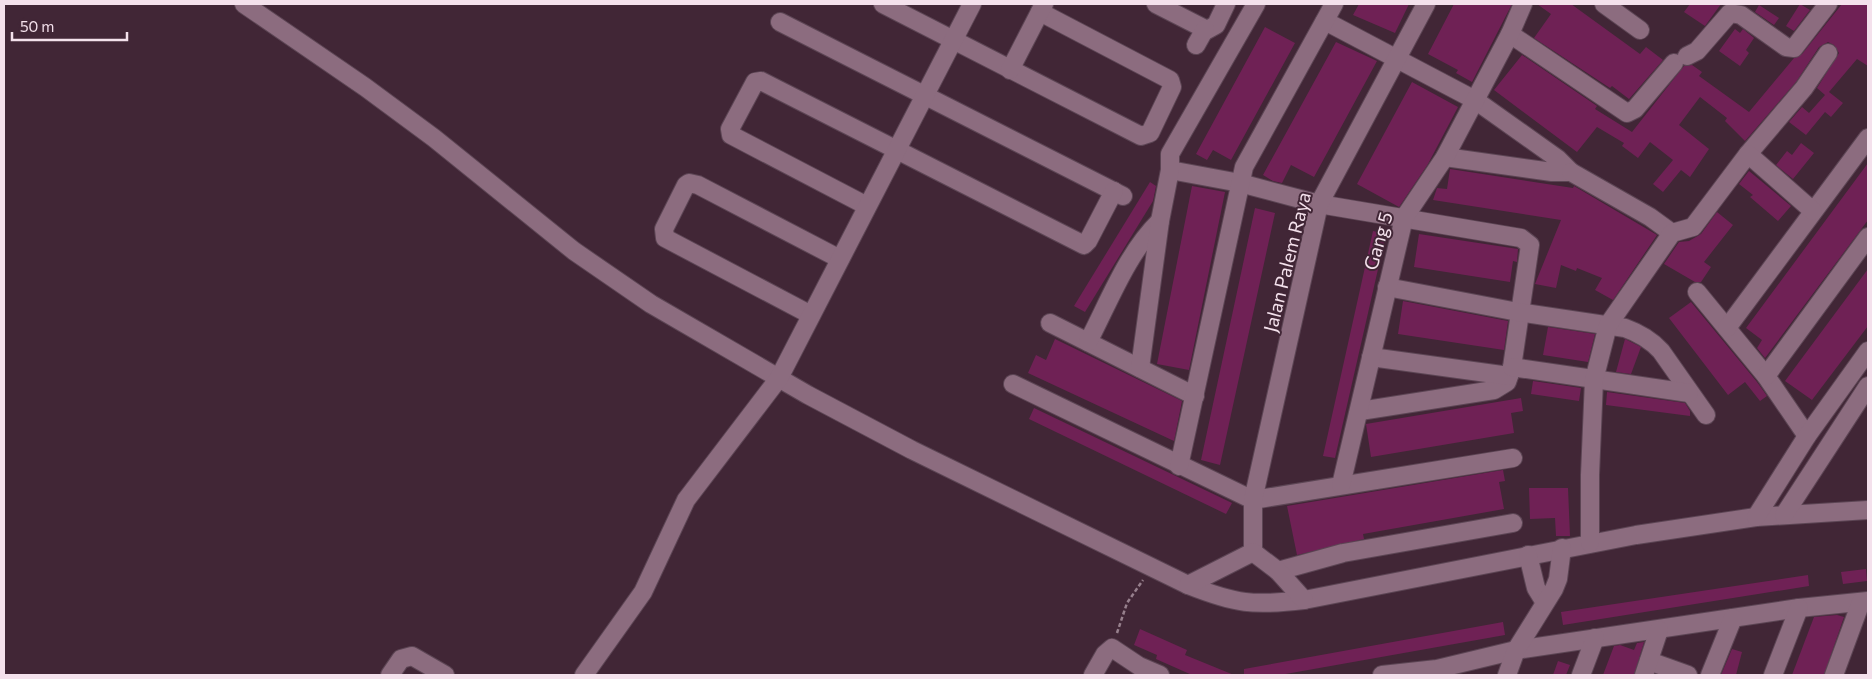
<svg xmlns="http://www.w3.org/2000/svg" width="1872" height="679" font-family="Commissioner,sans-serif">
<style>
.building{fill:#6f2155}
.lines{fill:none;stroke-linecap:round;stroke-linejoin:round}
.minor-casing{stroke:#5c4554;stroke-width:20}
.path{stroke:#97808d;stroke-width:2.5;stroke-dasharray:4 2.5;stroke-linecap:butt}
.minor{stroke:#8c6c7f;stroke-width:18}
.labels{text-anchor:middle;stroke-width:4;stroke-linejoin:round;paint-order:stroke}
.street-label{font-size:19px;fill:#f4e1ec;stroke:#412636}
</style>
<rect width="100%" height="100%" fill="#412636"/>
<g class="building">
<path d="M1359,4H1409L1395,33L1353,15Z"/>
<path d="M1454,4H1512L1472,82L1456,73L1458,70L1428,54Z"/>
<path d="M1537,4H1571L1640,54L1646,47L1663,60L1629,99L1612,86L1610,88L1534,38L1551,14Z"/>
<path d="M1690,4H1721L1705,26L1684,12Z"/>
<path d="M1800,4L1810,10L1794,31L1786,26Z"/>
<path d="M1842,4H1868V66L1857,59L1829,92L1843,103L1831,117L1825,112L1806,135L1789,122L1802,107L1809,113L1825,95L1817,88L1839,53L1834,45L1828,42L1819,47L1796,82L1745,141L1725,121L1727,118L1700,97L1679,125L1709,149L1690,177L1681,170L1663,192L1653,184L1673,160L1650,142L1638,158L1622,146L1624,143L1597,127L1577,152L1494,90L1522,55L1597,106L1595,109L1632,132L1684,66L1692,65L1702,72L1699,76L1749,112L1794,58L1802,54Z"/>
<path d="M1759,5L1779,18L1774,25L1755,12Z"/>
<path d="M1265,27L1295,43L1231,160L1213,150L1207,160L1196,154Z"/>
<path d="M1735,29L1740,33L1743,29L1754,38L1746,50L1749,53L1740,66L1719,51Z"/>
<path d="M1336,42L1377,61L1314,177L1291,165L1282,183L1273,181L1263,175Z"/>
<path d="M1412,82L1458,107L1428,164L1399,207L1357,184Z"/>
<path d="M1801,143L1814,153L1793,179L1776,165L1787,151L1792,155Z"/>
<path d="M1868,163V220L1765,358L1757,348L1762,340L1746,328Z"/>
<path d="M1450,169L1573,188L1574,186L1657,235L1613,300L1595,290L1602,278L1577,268L1576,271L1561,265L1556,288L1535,284L1561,220L1433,200L1437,188L1447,189Z"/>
<path d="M1749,171L1791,206L1778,221L1750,197L1753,195L1739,184Z"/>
<path d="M1150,182L1156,186L1153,201L1085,312L1074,306Z"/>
<path d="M1192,186L1225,192L1189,370L1157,364Z"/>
<path d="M1255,208L1275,213L1220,465L1201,460Z"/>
<path d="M1717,212L1733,225L1704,262L1711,267L1701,282H1695L1664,264L1679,242L1689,241L1701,234Z"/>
<path d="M1373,231L1386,234L1335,458L1323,456Z"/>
<path d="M1419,234L1518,249L1517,262L1513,261L1510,282L1414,267Z"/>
<path d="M1868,269V326L1812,400L1785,381Z"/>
<path d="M1403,301L1508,321L1504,350L1398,334Z"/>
<path d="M1691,302L1757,382L1767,396L1760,401L1745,382L1728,395L1669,318Z"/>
<path d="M1548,327L1595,334L1588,362L1543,355Z"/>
<path d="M1055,339L1182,401L1174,441L1028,373L1036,355L1046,360Z"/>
<path d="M1625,339L1641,347L1631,374L1616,372Z"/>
<path d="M1533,381L1581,388L1579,401L1531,394Z"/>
<path d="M1607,392L1685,403L1690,411V416L1606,405Z"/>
<path d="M1521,398L1523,411L1511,413L1514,433L1371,457L1366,424Z"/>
<path d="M1034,408L1232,503L1226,514L1029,419Z"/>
<path d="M1503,470L1505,481L1499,482L1504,509L1363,534L1364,539L1297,555L1287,506Z"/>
<path d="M1529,488H1568L1570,536H1556L1555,518L1530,519Z"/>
<path d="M1866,569L1867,581L1843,584L1841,572Z"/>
<path d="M1808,575L1809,586L1563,625L1561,612Z"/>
<path d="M1837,615L1844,617L1824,675H1792L1814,617Z"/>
<path d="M1503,622L1505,635L1280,675H1244V669Z"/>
<path d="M1140,629L1187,650L1185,655L1234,675H1192L1156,659L1157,655L1134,645Z"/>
<path d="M1644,642L1634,675H1603L1614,646L1620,645L1634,650L1637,643Z"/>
<path d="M1732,649L1742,652L1736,675H1721Z"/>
<path d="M1558,661L1570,665L1566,675H1553Z"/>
</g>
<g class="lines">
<defs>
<g id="minor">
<path d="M244,4L365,87L434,138L574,251L651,304L808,395L912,450L1188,585C1236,604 1253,606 1304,600L1636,535L1756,517L1868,510"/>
<path d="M883,4L1141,136L1150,133L1172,87L1170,80L1040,12"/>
<path d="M1156,4L1207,30L1216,25L1226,4"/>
<path d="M1604,4L1640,30"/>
<path d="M1325,21L1475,100L1558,159L1571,172H1552L1445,157"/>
<path d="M780,22L1123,196"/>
<path d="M1510,34L1627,113L1635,109L1674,63"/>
<path d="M1196,45L1205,29"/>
<path d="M1687,56L1697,51L1730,13L1741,15L1786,47L1794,48L1828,4"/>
<path d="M1010,70L1044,4"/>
<path d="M1748,154L1804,88L1828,53"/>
<path d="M1170,170L1240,183L1319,204L1521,238L1530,245L1512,367L1507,382L1494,390L1360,411"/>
<path d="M1571,172L1650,217L1672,233"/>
<path d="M867,206L731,135L730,129L755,82L761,81L1084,245L1088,241L1114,191"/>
<path d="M1387,287L1518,312L1625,328C1639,333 1651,340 1661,351L1706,415"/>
<path d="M1697,292L1766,376L1807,436"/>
<path d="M811,315L665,238L664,229L686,185L689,183L698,185L840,259"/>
<path d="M1050,323L1195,396"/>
<path d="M1727,328L1868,138"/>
<path d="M1088,342C1109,302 1127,253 1160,221"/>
<path d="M1371,357L1509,376"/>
<path d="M1512,367L1689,393"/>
<path d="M1140,368L1160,221L1170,170V154L1256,4"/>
<path d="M1766,376L1868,237"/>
<path d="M1013,384L1253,500L1513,458"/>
<path d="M1179,466L1244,167L1334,4"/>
<path d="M1341,485L1404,218L1445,157L1510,34L1523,4"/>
<path d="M1784,515L1868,386"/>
<path d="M1756,517L1807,436L1868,351"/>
<path d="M1590,543V475L1594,380L1608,325L1672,233L1693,227L1748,154L1813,211"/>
<path d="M1253,552V500L1319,204L1426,4"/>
<path d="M1528,555L1536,588L1544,601"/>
<path d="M1278,571L1343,553L1513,523"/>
<path d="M1188,585L1253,552L1278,571L1304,600"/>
<path d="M1649,661L1688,675"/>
<path d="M390,675L401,659L412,656L445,675"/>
<path d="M584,675L643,592L686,500L779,378L972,4"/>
<path d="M1093,675L1105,654L1112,648L1139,666L1160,675"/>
<path d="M1382,675L1437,669L1516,650L1799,608L1868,601"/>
<path d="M1507,675L1516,650L1554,589L1558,579L1562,548"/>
<path d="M1581,675L1595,638"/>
<path d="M1644,675L1659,630"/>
<path d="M1710,675L1733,618"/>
<path d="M1773,675L1799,608"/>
<path d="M1834,675L1861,602"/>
</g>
</defs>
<use href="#minor" class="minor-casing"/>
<path class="path" d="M1117,633L1127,603L1143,580"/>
<use href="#minor" class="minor"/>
</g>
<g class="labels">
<g class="street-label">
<text transform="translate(1378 241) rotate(-74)" y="7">Gang 5</text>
<text transform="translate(1287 262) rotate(-76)" y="7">Jalan Palem Raya</text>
</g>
</g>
<rect width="1872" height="679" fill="none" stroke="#f4e1ec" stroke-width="10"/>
<path d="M12 32v8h115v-8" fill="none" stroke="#f4e1ec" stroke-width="2.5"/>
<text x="20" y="32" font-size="15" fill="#f4e1ec" stroke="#412636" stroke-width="4" paint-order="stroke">50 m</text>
</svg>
